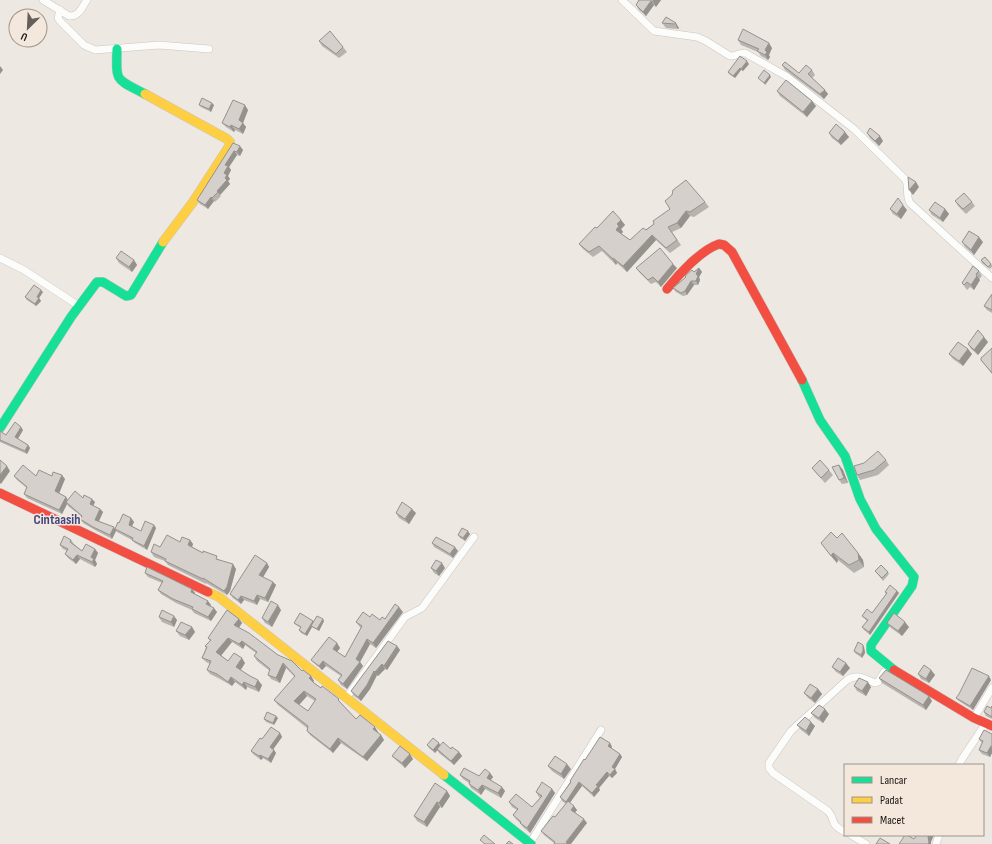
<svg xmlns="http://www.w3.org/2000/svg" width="992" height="844" font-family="'Sofia Sans Condensed',sans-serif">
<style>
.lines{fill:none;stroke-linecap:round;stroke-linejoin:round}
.street-casing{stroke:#cac5c0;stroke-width:8}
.fast-casing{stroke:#cac5c0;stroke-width:10}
.slow-casing{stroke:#cac5c0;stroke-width:10}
.jam-casing{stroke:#cac5c0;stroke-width:10}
.street{stroke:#fcfcfb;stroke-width:7}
.fast{stroke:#16e098;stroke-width:9}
.slow{stroke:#ffcf43;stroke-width:9}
.jam{stroke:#f24e42;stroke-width:9}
.wall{fill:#b7b3af;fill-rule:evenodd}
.shaded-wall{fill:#95928e}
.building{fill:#d5d0cb;stroke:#95928e;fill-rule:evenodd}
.labels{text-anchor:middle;stroke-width:3;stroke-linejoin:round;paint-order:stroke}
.quarter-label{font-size:14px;font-weight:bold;fill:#404682;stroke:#f4e8dc}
</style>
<rect width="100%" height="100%" fill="#eee8e2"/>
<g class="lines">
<defs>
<g id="street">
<path d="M43,0L69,16C79,17 82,7 87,0"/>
<path d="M622,0L654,31L697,37L706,41L730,56C735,57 740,52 745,53L786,76L854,129L905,179C910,187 905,195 910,203L992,278"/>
<path d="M60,10L58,18L60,21L84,45L95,50L159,45L209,49"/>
<path d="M0,258L24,270L79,306"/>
<path d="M346,698L405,617L422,608L474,537"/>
<path d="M974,718L992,688"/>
<path d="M959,765L962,759L986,723"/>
<path d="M845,832C828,823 837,821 828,811L773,773L769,768V763L791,731L847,680C858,673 865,679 875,683L878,682L884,672"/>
<path d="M851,835L866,844"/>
<path d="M530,843L601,730"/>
<path d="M936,844L939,835"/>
</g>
<g id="fast">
<path d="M117,49C116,83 115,78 145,94"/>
<path d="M802,380L820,420L845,456L860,499L876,529L914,577L912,586L871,645V651L894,670"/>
<path d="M0,428L71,317L97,282H103L126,296L131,295L163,242"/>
<path d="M444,775L531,844"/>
</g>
<g id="slow">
<path d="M145,94L227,139L230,142V145L193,202L163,242"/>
<path d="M208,592L219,597L444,775"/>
</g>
<g id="jam">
<path d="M667,289C679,274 701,250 719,244L724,245L732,252L802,380"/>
<path d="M0,493L208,592"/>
<path d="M894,670L974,718L992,726"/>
</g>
</defs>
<use href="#street" class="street-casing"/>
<use href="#fast" class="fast-casing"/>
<use href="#slow" class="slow-casing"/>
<use href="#jam" class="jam-casing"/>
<use href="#street" class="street"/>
<use href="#fast" class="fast"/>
<use href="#slow" class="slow"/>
<use href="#jam" class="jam"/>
</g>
<g class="wall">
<path d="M639,0H661L656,7L654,5L646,16L639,10L636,5Z"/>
<path d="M666,17L679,28L678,29L666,28L662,23Z"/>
<path d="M738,40L772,48L769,55L770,57L768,60L761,56L758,52L741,45Z"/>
<path d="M319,41L343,47L347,52L339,58L322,46Z"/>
<path d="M749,64L743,71L741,70L735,78L729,74L728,72Z"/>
<path d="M782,65L799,73L812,70L815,75L812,78L828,94L824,99L785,70Z"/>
<path d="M777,91L816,106L807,117L780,96Z"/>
<path d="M199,105H214L211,112L201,107Z"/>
<path d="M248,110L243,123L246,127L243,134L235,130L234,132L226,127L222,123Z"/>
<path d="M829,133L849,137L841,145L832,138Z"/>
<path d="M867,133L883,141L879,146L870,138Z"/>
<path d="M233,143L243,150L240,156L237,155L229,167L231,170L228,176L230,179L228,181L230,184L220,195L221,196L215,202L214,201L208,209L200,204L197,200Z"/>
<path d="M955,201L972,202L975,206L966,214L958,206Z"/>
<path d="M705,202L709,207L694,217L690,216L681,228L672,232L681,245L670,253L656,240L627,272L617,263L616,265L602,251L593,257L583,249L579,244L597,228L621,220L625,225L621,229L623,232L621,234L630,240L654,224L670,209Z"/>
<path d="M890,209L907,210L901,219L893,214Z"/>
<path d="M945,209L949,214L943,222L932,215L929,210Z"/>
<path d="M962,242H983L974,255L965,247Z"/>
<path d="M985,257L992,265V267L990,269L982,263L981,260Z"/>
<path d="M116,258L134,260L137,265L132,272L119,263Z"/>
<path d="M636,268H677L661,287L656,282L651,284L639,272Z"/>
<path d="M699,268L702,272L699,277L700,280L698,285H694L687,295L683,296L676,292L673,288L686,277Z"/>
<path d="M979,271L982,276L979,279L980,280L974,290L970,287L967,290L962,283Z"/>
<path d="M43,292L39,298L41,301L36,306L27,300L25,297Z"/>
<path d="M992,294V313L987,310L984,306Z"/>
<path d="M988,342L978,355L971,349L968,344Z"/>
<path d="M992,348V374L981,360Z"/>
<path d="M968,349L972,354L963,366L953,359L949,354Z"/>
<path d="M23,430L18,439L28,445L30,448L27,454L0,442V431L6,435Z"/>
<path d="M886,460L889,465L878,475L860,480L857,475Z"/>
<path d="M839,465L843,470L848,483L842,484L839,480Z"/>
<path d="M812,468L829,470L833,475L825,483L816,473Z"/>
<path d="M14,476H52L65,479L59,493L66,497L68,500L83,498L95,502L93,506L100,509L103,512L99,521L115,529L119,523L131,518L134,522L132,526L141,531L154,525L156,528L147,550L135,543L132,540L117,532L116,531L112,539L95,530L83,523L80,519L82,517L68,506L67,504L62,514L27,498L24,494L27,488L17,480Z"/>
<path d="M396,513H416L409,524L399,518Z"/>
<path d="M470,534L465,541L460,538L458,535Z"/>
<path d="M837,538L858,553L863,560L864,567L854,573L838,560L837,563L821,543Z"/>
<path d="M71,540L74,544L82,551L95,549L98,553L95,560L97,564L95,567L80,559L76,564L68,558L65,554L67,551L63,549L60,545Z"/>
<path d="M190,540L193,544L192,547L203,553L220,560L236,569L230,591L227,595L206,583V584L168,565L165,561L154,557L151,552L160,547Z"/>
<path d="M432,543L458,551L453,558L434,547Z"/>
<path d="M267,563L269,567L263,577L273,582L276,585L268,602L260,599L257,605L244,600L241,604L233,598L230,594Z"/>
<path d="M431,568H445L439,576L434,573Z"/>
<path d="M875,571L888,572L889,574L883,581Z"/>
<path d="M145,573L192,589L195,593V594L211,605L210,606L217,612L211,621L194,613L192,610L176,603L161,594L158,590L162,583L148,577Z"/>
<path d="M897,591L899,593L870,635L864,630L862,627L867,621L862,616L872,613L886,594L885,592Z"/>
<path d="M281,610L272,627L265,623L262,618Z"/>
<path d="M403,612L376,648L370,644L360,662L363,666L347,689L341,685L338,680L341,676L326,666L322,670L315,664L311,660L337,643L340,648L337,652L345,657L361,628L359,626L356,622L370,617L380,620Z"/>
<path d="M159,617L177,620L174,627L162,622Z"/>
<path d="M239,619L242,623L239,628L278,655L311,676L314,681L313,682L342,704L356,719L378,732V733L381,735L384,740L367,761L341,743L333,753L310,735L307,731V728L278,705L274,700L295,677L286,668L280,683L271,679L268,675L270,671L257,661L254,656L256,653L245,645L243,649L232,642L221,655L228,661L245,663L241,670L262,685L259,692L247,687L246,690L235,682L232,686L220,679L210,674L207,670L210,664L206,662L202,658L206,648L205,646L210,641L208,638ZM307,696L315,701L308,711L299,705Z"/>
<path d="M323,619L324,621L319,631L312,627L307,636L301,633L299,630L301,628L296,625L294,623L313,621Z"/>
<path d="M887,623L909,627L902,636L891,628Z"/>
<path d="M192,627L195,632L189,640L180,636L176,631Z"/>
<path d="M397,646L400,650L387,670L385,669L378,676L377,675L370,689L361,701L354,696L351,691Z"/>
<path d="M864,647L865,653L862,658L855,653L854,651Z"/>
<path d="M832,667L850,668L843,676L836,672Z"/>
<path d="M931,670L935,675L929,683L921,679L918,674Z"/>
<path d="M879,678L932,701L926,710L882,683Z"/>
<path d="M991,680L973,710L959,701L956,698Z"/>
<path d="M854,686L871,687L866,696L857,691Z"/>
<path d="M818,689L822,694L815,703L808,698L804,693Z"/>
<path d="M992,706V719L986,716L984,712L991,708Z"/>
<path d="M811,713L829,714L823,723L815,718Z"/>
<path d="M278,718L274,725L266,722L264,719Z"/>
<path d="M797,725L815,726L809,736L801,730Z"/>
<path d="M280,733L282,737L273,749L276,753L271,763L263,758L261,760L253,754L251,751L262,739Z"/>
<path d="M992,734V753L990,757L982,754L979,750L982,743L979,739Z"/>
<path d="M610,743L612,747L611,748L620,754L622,757L615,769L617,773L612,778L609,776L599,788L600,790L594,797L582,786L570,803L577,810L575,813L587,823L554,843L544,835L541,831L555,817L566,804L562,801L560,797L570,782V781L585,760Z"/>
<path d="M427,745H440L459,752L462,756L454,765L439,753L437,750L435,753L429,748Z"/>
<path d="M392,756L413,759L405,768L396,760Z"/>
<path d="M548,766L571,769L564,779L552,771Z"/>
<path d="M490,773L493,777L491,780L505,791L501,798L485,789L481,795L471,788L469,784V783L463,779L460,775L479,776Z"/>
<path d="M552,789L555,793L530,833L523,827L520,823L516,819L513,815L517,810L512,807L509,802L532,807L540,798L539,797L536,792Z"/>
<path d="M447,791L450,796L442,808L440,807L427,827L417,821L414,816Z"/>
</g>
<g class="shaded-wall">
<path d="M654,0H661L656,7L653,2Z"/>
<path d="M651,1L654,5L646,16L643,12Z"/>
<path d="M676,23L679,28L678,29L675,24Z"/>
<path d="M769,43L772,48L769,55L765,50Z"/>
<path d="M767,52L770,57L768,60L765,55Z"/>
<path d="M747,61L749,64L743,71L741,69Z"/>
<path d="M0,66L3,70L0,74Z"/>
<path d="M740,68L741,70L735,78L733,76Z"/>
<path d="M770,75L771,77L765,85L764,83Z"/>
<path d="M825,90L828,94L824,99L820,94Z"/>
<path d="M812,101L816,106L807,117L803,112Z"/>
<path d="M212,103L214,105L211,112L209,109Z"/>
<path d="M245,105L248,110L243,123L246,127L243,134L239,129V120Z"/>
<path d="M231,125L235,130L234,132L230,127Z"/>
<path d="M845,132L849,137L841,145L838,141Z"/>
<path d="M880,136L883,141L879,146L875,141Z"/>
<path d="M240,146L243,150L240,156L237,152Z"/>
<path d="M234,151L237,155L229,167L231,170L228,176L230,179L228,181L230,184L220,195L217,191L225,178L224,173L225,165Z"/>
<path d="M916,182L919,187L913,195L909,190Z"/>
<path d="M211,197L214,201L208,209L205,205Z"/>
<path d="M903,205L907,210L901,219L897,214Z"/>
<path d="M945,209L949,214L943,222L940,218Z"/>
<path d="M686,211L690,216L681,228L677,223Z"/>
<path d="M621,220L625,225L621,229L623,232L620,235L616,230L617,224Z"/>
<path d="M652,235L656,240L627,272L623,266Z"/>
<path d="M979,237L983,242L974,255L971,250Z"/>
<path d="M613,258L617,263L616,265L613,259Z"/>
<path d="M134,260L137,265L132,272L129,267Z"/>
<path d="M673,264L677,268L661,287L658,282Z"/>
<path d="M699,268L702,272L699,277L700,280L698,285L696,281V274Z"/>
<path d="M977,276L980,280L974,290L971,285Z"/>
<path d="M691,281L694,285L687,295L685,291Z"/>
<path d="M41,290L43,292L39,298L41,301L36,306L35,304L37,297Z"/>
<path d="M984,337L988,342L978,355L974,350Z"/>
<path d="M968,349L972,354L963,366L959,361Z"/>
<path d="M21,427L23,430L17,440L15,437Z"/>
<path d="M28,445L30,448L27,454L25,451Z"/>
<path d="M839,465L843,470L848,483L844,478Z"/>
<path d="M7,466L10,471L1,484L0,483V475Z"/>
<path d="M62,475L65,479L58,496L55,491Z"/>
<path d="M66,497L68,501L66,502L67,504L62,514L59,510Z"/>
<path d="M92,499L95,502L92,508L90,504Z"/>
<path d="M100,509L103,512L98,523L95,520Z"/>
<path d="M412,509L416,513L409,524L405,519Z"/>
<path d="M131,518L134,522L131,528L129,525Z"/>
<path d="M154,525L156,528L147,550L144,546Z"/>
<path d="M114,527L116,531L112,539L110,535Z"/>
<path d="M468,531L470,534L465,541L463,538Z"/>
<path d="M190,540L193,544L191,550L188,545Z"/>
<path d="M455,547L458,551L453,558L450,554Z"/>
<path d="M95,549L98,553L95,560L97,564L95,567L92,562L91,557Z"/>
<path d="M833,553L838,560L837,563L831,556Z"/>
<path d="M858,553L863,560L864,567L859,560Z"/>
<path d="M77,555L80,559L76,564L73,560Z"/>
<path d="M267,563L269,567L262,579L259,575Z"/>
<path d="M442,563L445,568L439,576L436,571Z"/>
<path d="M233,564L236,569L230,591L227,595L224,591Z"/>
<path d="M273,582L276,585L268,602L265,598Z"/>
<path d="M192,589L195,593L194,596L191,592Z"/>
<path d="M897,591L899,593L870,635L869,632Z"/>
<path d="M257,595L260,599L257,605L254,601Z"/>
<path d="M241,596L244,600L241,604L238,600Z"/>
<path d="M208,601L211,605L209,608L206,604Z"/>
<path d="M278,605L281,610L272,627L268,622Z"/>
<path d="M399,607L403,612L376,648L373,643Z"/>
<path d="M214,608L217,612L211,621L208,617Z"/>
<path d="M174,616L177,620L174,627L171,622Z"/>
<path d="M239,619L242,623L237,630L234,625Z"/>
<path d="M323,619L324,621L319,631L317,629Z"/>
<path d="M313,621L315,623L311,626L312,627L307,636L305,634Z"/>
<path d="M905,622L909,627L902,636L898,631Z"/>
<path d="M192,627L195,632L189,640L185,635Z"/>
<path d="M228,638L232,642L220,657L216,652Z"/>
<path d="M367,639L370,644L360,662L363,666L347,689L343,684L356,659Z"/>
<path d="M242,641L245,645L243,649L239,644Z"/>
<path d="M337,643L340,648L336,653L333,649Z"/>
<path d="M863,645L864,647L865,653L862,658L861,655Z"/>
<path d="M397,646L400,650L387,670L384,666Z"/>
<path d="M242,658L245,663L239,672L236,667Z"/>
<path d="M323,661L326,666L322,670L319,666Z"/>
<path d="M283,663L286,668L280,683L276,678Z"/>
<path d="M846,663L850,668L843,676L840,672Z"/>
<path d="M382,664L385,669L378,676L375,672Z"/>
<path d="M931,670L935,675L929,683L926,679Z"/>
<path d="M374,671L377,675L370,689L361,701L358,697Z"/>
<path d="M311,676L314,681L312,683L309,678Z"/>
<path d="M989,676L991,680L973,710L970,706Z"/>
<path d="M231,677L235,682L232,686L228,682Z"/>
<path d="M258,680L262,685L259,692L255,687Z"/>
<path d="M244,682L247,687L246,690L242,685Z"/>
<path d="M868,682L871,687L866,696L862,691Z"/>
<path d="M818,689L822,694L815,703L811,698Z"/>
<path d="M304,691L307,696L298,706L294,701Z"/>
<path d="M929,696L932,701L926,710L923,705Z"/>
<path d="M825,709L829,714L823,723L819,718Z"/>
<path d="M276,716L278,718L274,725L273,723Z"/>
<path d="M811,722L815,726L809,736L806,731Z"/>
<path d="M375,727L378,732L376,734L373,729Z"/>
<path d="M280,733L282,737L272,751L270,747Z"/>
<path d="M381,735L384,740L367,761L363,757Z"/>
<path d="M338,738L341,743L333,753L330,749Z"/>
<path d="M439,743L441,746L435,753L433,750Z"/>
<path d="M610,743L612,747L610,750L608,746Z"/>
<path d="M991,746L992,748V753L990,757L987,753Z"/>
<path d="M274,750L276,753L271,763L268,759Z"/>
<path d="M459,752L462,756L454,765L451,761Z"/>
<path d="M410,754L413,759L405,768L402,763Z"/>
<path d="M620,754L622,757L615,769L617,773L612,778L610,775L612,767Z"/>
<path d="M260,755L263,758L261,760L259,756Z"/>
<path d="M567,764L571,769L564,779L561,774Z"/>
<path d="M607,772L609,776L599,788L600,790L594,797L592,793L596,785Z"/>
<path d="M490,773L493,777L489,782L487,778Z"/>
<path d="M579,782L582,786L568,805L566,802Z"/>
<path d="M482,785L485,789L481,795L478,790Z"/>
<path d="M502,787L505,791L501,798L498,793Z"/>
<path d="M552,789L555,793L530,833L527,828Z"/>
<path d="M447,791L450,796L442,808L439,803Z"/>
<path d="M437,802L440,807L427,827L424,822Z"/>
<path d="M574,806L577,810L574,814L571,810Z"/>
<path d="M584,819L587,823L571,844H567L566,842Z"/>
<path d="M929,835H934L931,842V844H928V837Z"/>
</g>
<g class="building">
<path d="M639,0H654L653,2L651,1L643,12L636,5Z"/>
<path d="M666,17L676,23L675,24L662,23Z"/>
<path d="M743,29L769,43L765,50L767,52L765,55L757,51L759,49L738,40Z"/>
<path d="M330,31L343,47L336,54L319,41Z"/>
<path d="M740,56L747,61L741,69L740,68L733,76L728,72Z"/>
<path d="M785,62L799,73L806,65L812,70L808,74L825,90L820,94L782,65Z"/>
<path d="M764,70L770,75L764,83L758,78Z"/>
<path d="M786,80L812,101L803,112L777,91Z"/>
<path d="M202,98L212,103L209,109L199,105Z"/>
<path d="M233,100L245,105L239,120L243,123L239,129L231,125L230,127L222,123Z"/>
<path d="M836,124L845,132L838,141L829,133Z"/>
<path d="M870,128L880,136L875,141L867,133Z"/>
<path d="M233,143L240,146L237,152L234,151L225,165L228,166L224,173L227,175L225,178L227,180L217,191L218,192L212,198L211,197L205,205L197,200Z"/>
<path d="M908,177L916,182L909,190Z"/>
<path d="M686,180L705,202L690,212L686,211L677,223L668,227L677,240L666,248L652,235L623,266L613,258V259L599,246L589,252L579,244L595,227L597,228L613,211L621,220L617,224L619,226L616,230L630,240L643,228L646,230L654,224L653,221L670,209L665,201L672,195L673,190Z"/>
<path d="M964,193L972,202L963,209L955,201Z"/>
<path d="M898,198L903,205L897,214L890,209Z"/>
<path d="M935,202L945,209L940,218L929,210Z"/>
<path d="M969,231L979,237L971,250L962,242Z"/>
<path d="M660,248L673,264L658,282L653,277L648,280L636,268Z"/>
<path d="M121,251L134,260L129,267L116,258Z"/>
<path d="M985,257L991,264L988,267L981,260Z"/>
<path d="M973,266L979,271L976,274L977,276L971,285L967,282L964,285L962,283Z"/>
<path d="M699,268L696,274L698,276L696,281H691L685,291L681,293L673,288L686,277L685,276L692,270L694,272Z"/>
<path d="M34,285L41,290L37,297L39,298L35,304L25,297Z"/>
<path d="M992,294V310L984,306Z"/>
<path d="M978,330L984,337L974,350L968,344Z"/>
<path d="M958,342L968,349L959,361L949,354Z"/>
<path d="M992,348V373L981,360V358Z"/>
<path d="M15,422L21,427L15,437L28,445L25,451L0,440V431L6,435Z"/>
<path d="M878,451L886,460L874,470L857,475L854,466L864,463Z"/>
<path d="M0,460L7,466L0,475Z"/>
<path d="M820,460L829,470L821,478L812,468Z"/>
<path d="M23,465L36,476L39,470L52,476L53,472L62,475L55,491L66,497L59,510L24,494L27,487L14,476Z"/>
<path d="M839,465L844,478L839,480L832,467Z"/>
<path d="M75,491L83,498L84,495L92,499L90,504L100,509L95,520L114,527L110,535L93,527L80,519L82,516L66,502Z"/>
<path d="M402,502L412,509L405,519L396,513Z"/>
<path d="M123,514L131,518L129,525L141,531L145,521L154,525L144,546L132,540L133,538L115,529L118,522L119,523Z"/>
<path d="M462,528L468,531L463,538L458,535Z"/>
<path d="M831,532L837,538L842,533L858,553L859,560L849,565L833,553L831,556L821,543Z"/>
<path d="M167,535L180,542L182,537L190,540L188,545L203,553V551L217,556L216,559L233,564L227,587L224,591L203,578V579L165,561L166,559L151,552L154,544L160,547Z"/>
<path d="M64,536L71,540L70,542L82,551L86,544L95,549L91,557L94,559L92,562L77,555L73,560L65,554L68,549L60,545Z"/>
<path d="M436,537L455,547L450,554L432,543Z"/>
<path d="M255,555L267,563L259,575L273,582L265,598L257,595L254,601L241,596L238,600L230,594Z"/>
<path d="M436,560L442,563L436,571L431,568Z"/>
<path d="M881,565L888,572L882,578L875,571Z"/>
<path d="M147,567L192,589L191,592L208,601L206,604L214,608L208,617L192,609L193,607L173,599L158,590L163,581L145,573Z"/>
<path d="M890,585L897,591L869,632L862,627L868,620L862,616L867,609L872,613L887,593L885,592Z"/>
<path d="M271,601L278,605L268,622L262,618Z"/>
<path d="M395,604L399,607L373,643L367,639L356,659L360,662L343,684L338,680L342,675L323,661L319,666L311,660L329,637L337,643L333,649L345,657L362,626L356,622L363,612L370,617L372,614L380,620L382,617L385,619Z"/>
<path d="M162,610L174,616L171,622L159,617Z"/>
<path d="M227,610L239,619L234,625L249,633L278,655L292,661L302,671L303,670L311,676L309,678L314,683L321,688L322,686L339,699L338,700L356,719L360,715L375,727L373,729L381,735L363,757L338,738L330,749L307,731L308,726L274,700L295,676L283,663L276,678L268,675L270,669L254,656L257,652L242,641L239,644L228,638L216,652L228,661L234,653L242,658L236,667L250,676L258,680L255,687L244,682L242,685L231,677L228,682L217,674L207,670L211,661L202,658L207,647L205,646L211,640L208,638ZM304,691L316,699L308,711L294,701Z"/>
<path d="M300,613L313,621L305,634L299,630L301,627L294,623Z"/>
<path d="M894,613L905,622L898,631L887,623Z"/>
<path d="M317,616L323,619L317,629L311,626Z"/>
<path d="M181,622L192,627L185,635L176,631Z"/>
<path d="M388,641L397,646L384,666L382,664L375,672L374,671L367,685L358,697L351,691Z"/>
<path d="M858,642L863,645V651L861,655L854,651Z"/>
<path d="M838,658L846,663L840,672L832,667Z"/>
<path d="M924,665L931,670L926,679L918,674Z"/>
<path d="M972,668L989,676L970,706L956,698L959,694Z"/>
<path d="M886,670L929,696L923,705L879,678Z"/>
<path d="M859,678L868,682L862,691L854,686Z"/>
<path d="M810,684L818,689L811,698L804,693Z"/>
<path d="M819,705L825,709L819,718L811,713Z"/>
<path d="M987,706L991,708L992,706V717L984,712Z"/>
<path d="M267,712L276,716L273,723L264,719Z"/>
<path d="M805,717L811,722L806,731L797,725Z"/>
<path d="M271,727L280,733L270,747L274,750L268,759L260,755L259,756L251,751L260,738L262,739Z"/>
<path d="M984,730L992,734V746H991L987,753L979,750L983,741L979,739Z"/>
<path d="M600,737L610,743L608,746L620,754L612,767L615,769L610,775L607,772L596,785L598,786L592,793L579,782L566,802L560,797L571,782L570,781L584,759L585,760Z"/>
<path d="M433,738L439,743L433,750L427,745Z"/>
<path d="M443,742L451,749L452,747L459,752L451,761L437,749Z"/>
<path d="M400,746L410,754L402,763L392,756Z"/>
<path d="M555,756L567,764L561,774L548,766Z"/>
<path d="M464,768L479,776L485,769L490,773L487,778L502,787L498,793L482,785L478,790L469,784L470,781L460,775Z"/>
<path d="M542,782L552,789L527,828L520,823L521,822L513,815L518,809L509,802L516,794L532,807L542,796L536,792Z"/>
<path d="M435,783L447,791L439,803L437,802L424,822L414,816Z"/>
<path d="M568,801L574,806L571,810L584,819L566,842L567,843V844H554L555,842L541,831L553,816L555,817Z"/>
<path d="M484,835L495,844H485L480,840Z"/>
<path d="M905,835H907L914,839L917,835H929L928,837L929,842L928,844H899Z"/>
<path d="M880,838L890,844H876Z"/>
<path d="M509,841L513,844H506Z"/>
</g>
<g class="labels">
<g class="quarter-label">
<text x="57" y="524">Cintaasih</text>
</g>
</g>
<rect x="844" y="764" width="140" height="72" fill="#f4e8dc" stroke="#9c948a"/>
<rect x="852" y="777" width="20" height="6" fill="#16e098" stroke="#9c948a"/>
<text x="880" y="784" font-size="12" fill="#191510">Lancar</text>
<rect x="852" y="797" width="20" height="6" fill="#ffcf43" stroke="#9c948a"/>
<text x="880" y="804" font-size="12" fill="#191510">Padat</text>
<rect x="852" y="817" width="20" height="6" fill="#f24e42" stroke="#9c948a"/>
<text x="880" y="824" font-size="12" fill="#191510">Macet</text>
<g transform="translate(28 28) rotate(204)"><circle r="19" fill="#f4e8dc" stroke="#9c948a"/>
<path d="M0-3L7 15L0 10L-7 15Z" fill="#645f5a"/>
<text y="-6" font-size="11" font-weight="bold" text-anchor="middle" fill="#191510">U</text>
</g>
</svg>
